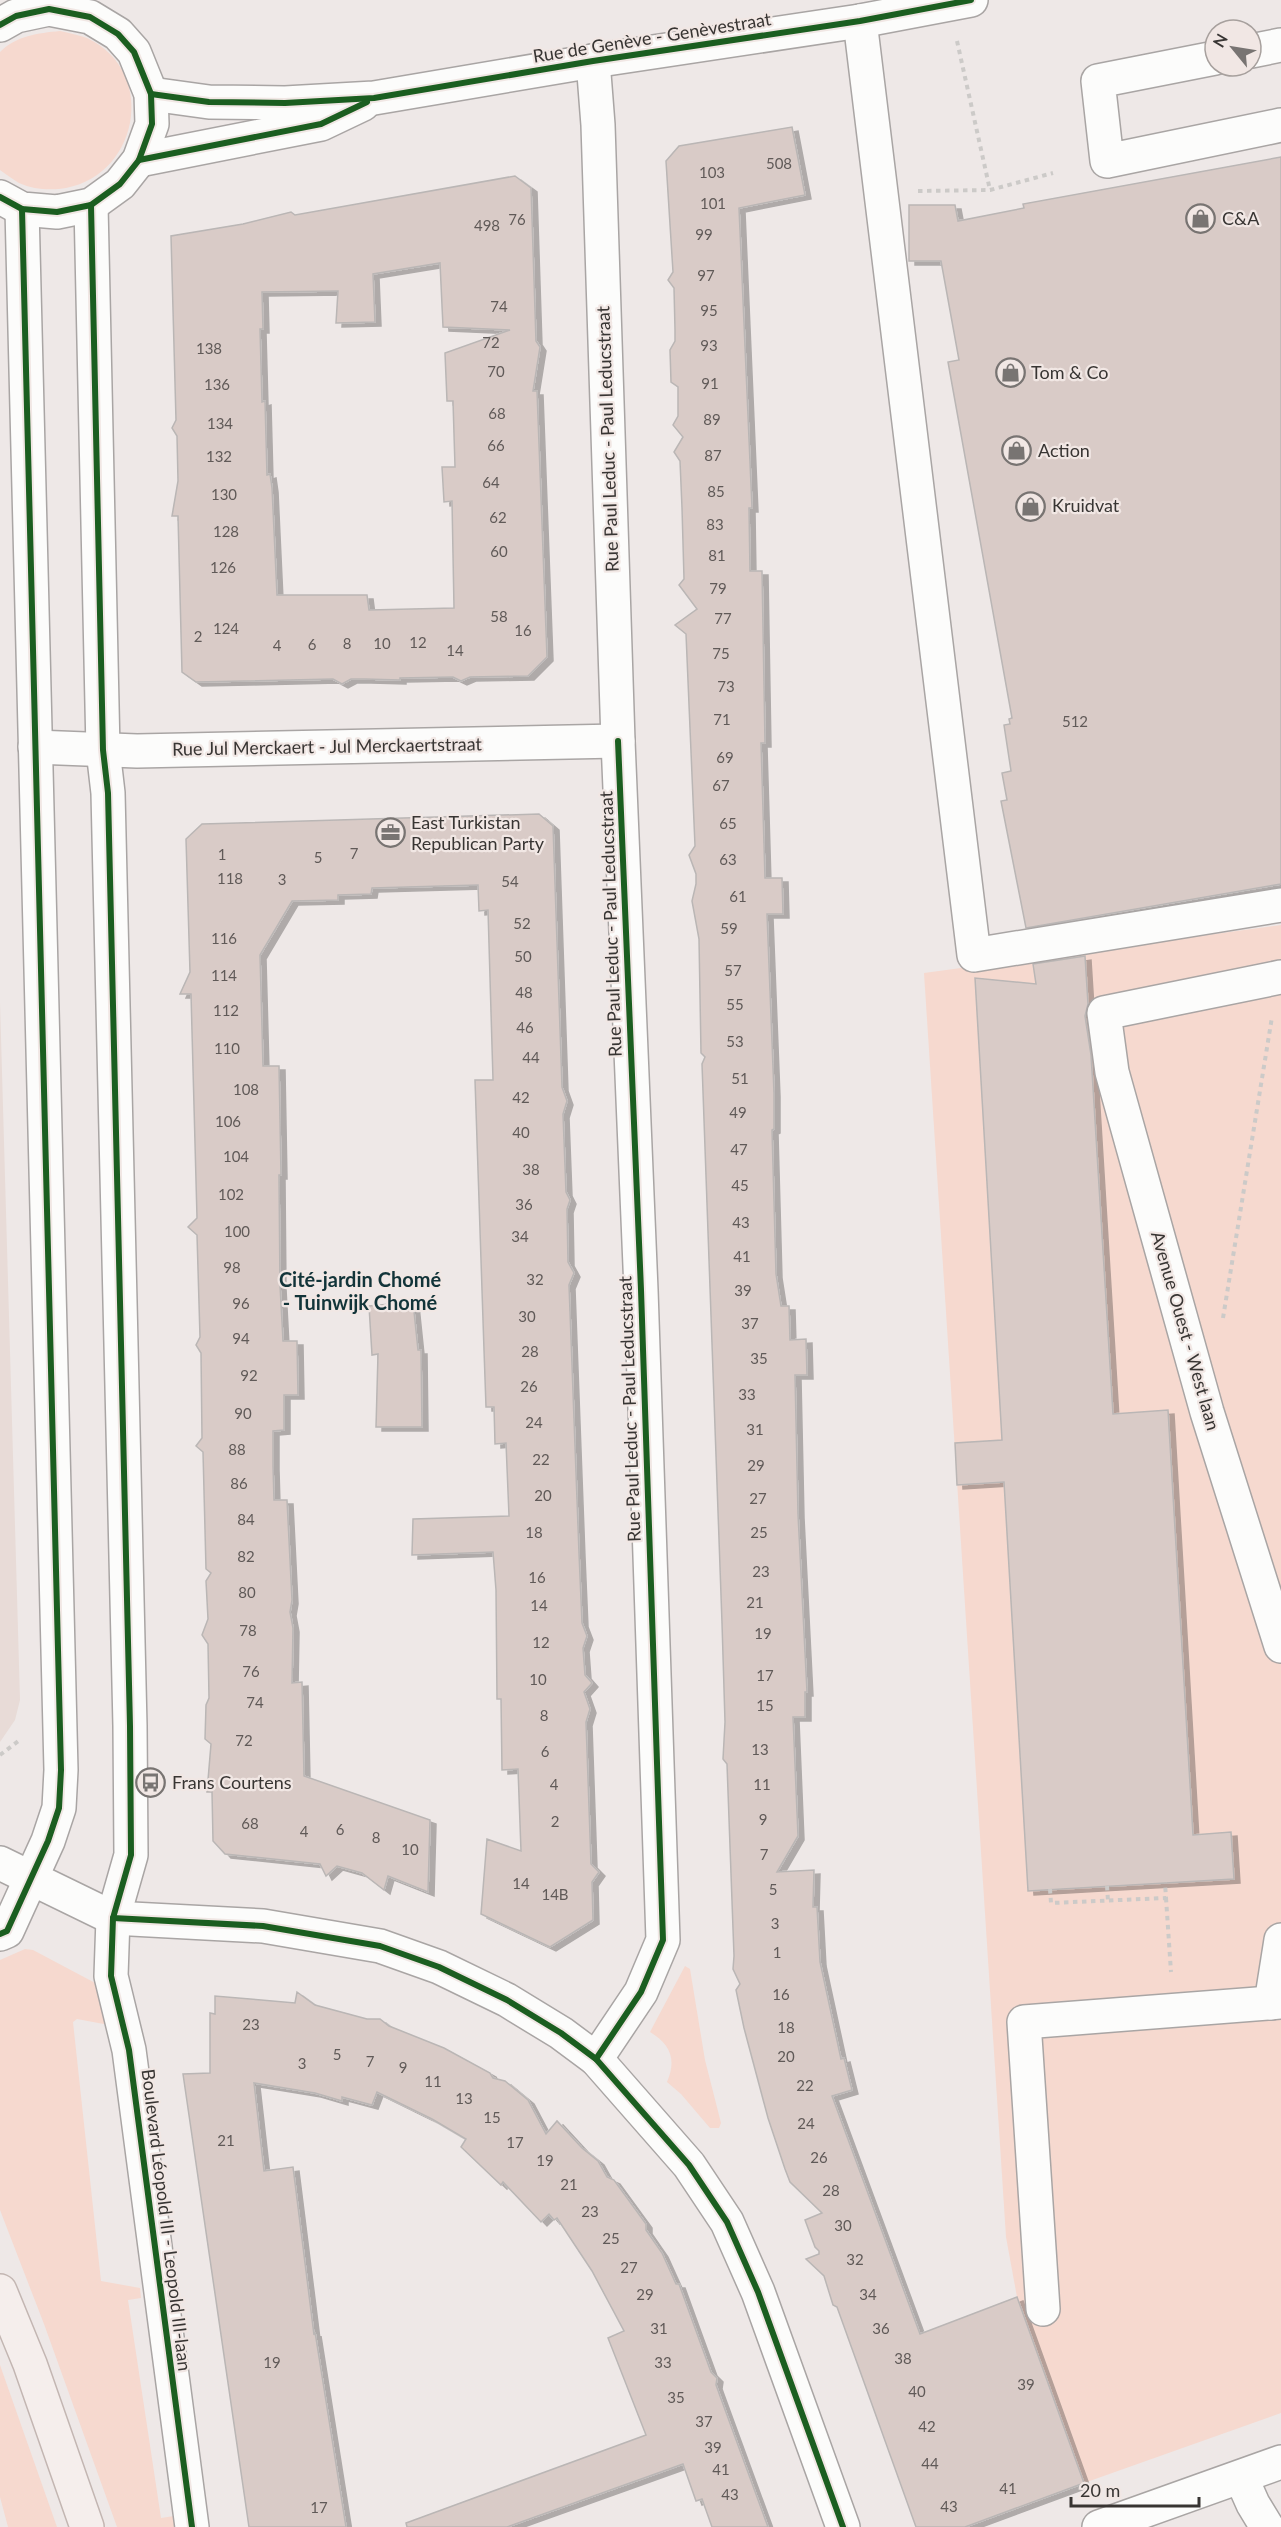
<svg xmlns="http://www.w3.org/2000/svg" width="1281" height="2527" font-family="Lato,sans-serif">
<style>
.built{fill:#e8dbd7}
.green{fill:#f6d9cf}
.building{fill:#d9cbc7;stroke:#bab6b5;stroke-width:1.5;fill-rule:evenodd;filter:url(#shadow)}
.lines{fill:none;stroke-linecap:round;stroke-linejoin:round}
.minor-casing{stroke:#a9a5a4;stroke-width:36}
.major-casing{stroke:#c3b6b2;stroke-width:36}
.path{stroke:#cccac8;stroke-width:4;stroke-dasharray:4.5 4.5;stroke-linecap:butt}
.minor{stroke:#fcfcfb;stroke-width:33}
.major{stroke:#f5eeec;stroke-width:33}
.cycleway-casing{stroke:#f1e7e4;stroke-width:10}
.cycleway{stroke:#1b5e20;stroke-width:6}
.labels{text-anchor:middle;stroke-width:4.5;stroke-linejoin:round;paint-order:stroke}
.number-label{font-size:15px;fill:#605a58}
.street-label{font-size:18px;fill:#383533;stroke:#f1e7e4}
.poi-label{font-size:18px;fill:#383533;stroke:#f1e7e4;text-anchor:start}
.neighbourhood-label{font-size:20px;font-weight:bold;fill:#123439;stroke:#f1e7e4}
</style>
<defs>
<filter id="shadow"><feDropShadow dx="6" dy="4" stdDeviation="0" flood-color="#0004"/></filter>
</defs>
<rect width="100%" height="100%" fill="#eee8e7"/>
<path class="built" d="M0,1002L20,1700L15,1720L0,1742Z"/>
<g class="green">
<path d="M60,31C69,33 79,35 87,38C160,72 138,181 59,189C46,190 32,189 19,183C12,179 6,174 0,170V52C16,36 38,33 60,31Z"/>
<path d="M1281,925V2413L1084,2483L1017,2297L1006,2237L924,973Z"/>
<path d="M25,1949L33,1950L99,1985L109,2025L77,2019L73,2022L101,2281L140,2288L141,2298L128,2300L161,2518L174,2516L176,2527H117L44,2324L0,2210V1960Z"/>
<path d="M685,1966L690,1969L705,2060L721,2123L719,2128H710L681,2094L667,2082C677,2059 670,2044 650,2032Z"/>
<path d="M0,2365L57,2527H8L0,2497Z"/>
</g>
<g class="building">
<path d="M792,127L805,195L739,208L752,508H749L750,571H762L765,743H761L765,878H782L783,914H767L774,1093V1129L772,1130L776,1274L781,1306H789L790,1340L806,1339L807,1375H795L798,1514L807,1692H805V1717H793L798,1836L777,1872L814,1870L813,1907H817L820,1962L841,2059L844,2058L852,2090L832,2096L920,2334L1017,2297L1084,2483L965,2527H916L837,2307L833,2305L824,2276L806,2259L819,2254V2251L815,2247L805,2220L822,2213L790,2182L785,2169L768,2118L744,2028L736,1990L740,1984L733,1969L734,1956L727,1764L723,1759L725,1722L722,1623L702,1064L705,1057L701,1053L699,939L692,901L696,884V874L689,855L695,846L686,634L675,625L697,609L679,585L684,579L682,508L680,461L674,452L683,437L673,425L678,416V387L671,382L670,350L675,341V330L674,288L668,280L673,272L666,161L679,146Z"/>
<path d="M1281,157V884L1026,928L1001,801L1007,800L1002,773L1011,771L1004,725L1010,724L1009,719L1012,718L948,362L959,360L941,261H909V205H955L958,221L1024,208L1023,204Z"/>
<path d="M515,176L531,188L536,341L540,347L533,391H537L547,657L528,676L470,677L461,681L453,677L400,678V680L365,679H351L342,684L333,679L196,682L182,672L178,516H172L178,481L177,436L172,428L176,420L171,236L243,224L291,212L295,215ZM440,263L443,327L510,330L445,353L447,401H453L455,467H442L444,502L452,501L454,608L369,610L367,595H277L272,488L270,474L267,475L265,401L262,402L260,329H263L262,292L338,291L336,323L375,322L373,274Z"/>
<path d="M539,814L553,826L562,1087L567,1101L563,1114L566,1192L570,1200L567,1209L568,1262L574,1273L569,1285L579,1553L582,1623L587,1636L583,1648L585,1675L592,1683L584,1692L590,1709L586,1722L591,1864L599,1872L592,1882L593,1920L550,1947L481,1914L487,1839L521,1851L518,1769L502,1770L501,1699H497L496,1590L493,1552L412,1555L413,1519L509,1516L506,1443L495,1444L494,1407H486L484,1350L475,1080H493L488,910L479,911L478,885L372,888L371,894L338,895V900L292,901L260,955L263,1066H279L281,1175H279L280,1285L283,1341H297L298,1395H284V1430L273,1431V1466L274,1500H287L292,1600L290,1612L293,1628L292,1683L302,1682L304,1776L430,1820L428,1892L388,1876L384,1890L362,1873L337,1866L326,1876L320,1864L225,1854L213,1841L212,1792H207L211,1744L205,1739L206,1705L209,1698L208,1644L202,1635L208,1619L206,1581L211,1573L206,1569L203,1452L196,1446L202,1438L201,1353L196,1345L200,1337L197,1235L188,1227L197,1218L191,994H180L190,972L186,839L202,824Z"/>
<path d="M1085,956L1088,1004L1085,1016L1091,1055L1113,1414L1168,1410L1193,1835L1231,1832L1234,1879L1028,1891L1004,1482L957,1485L955,1443L1002,1440L975,978L1036,984L1033,964Z"/>
<path d="M413,1302L418,1350H421L422,1427H376L378,1354L372,1355L369,1306Z"/>
<path d="M297,1992L315,2005L367,2019H380L389,2026L444,2048L490,2073L493,2078L505,2081L528,2100L546,2134L557,2121L582,2148L598,2161L607,2177L614,2180L646,2224V2230L662,2253L676,2284H679L711,2372L717,2378L716,2385L720,2396L768,2527H712L702,2499L696,2501L683,2464L507,2527H407L406,2523L646,2435L608,2338L624,2331L592,2271L557,2218L554,2220L549,2214L541,2222L503,2182L501,2185L461,2147L466,2139L432,2119L377,2092L372,2105L342,2097V2101L315,2093L254,2083L264,2171L293,2167L314,2335L315,2332L346,2527H249L183,2074L210,2073V2013L215,2014V1996L295,2003Z"/>
</g>
<g class="lines">
<defs>
<g id="minor">
<path d="M860,21L974,955L1281,905"/>
<path d="M0,25L16,16L49,9L90,17L118,34L134,52L151,94L152,124L139,160L120,184L91,205L57,212L22,209L0,197"/>
<path d="M1251,51L1281,45"/>
<path d="M1215,58L1098,81L1107,161L1281,125"/>
<path d="M593,61L598,125L618,741L641,1290L663,1940L641,1992L596,2059"/>
<path d="M151,94L209,102L285,103L374,98L593,61L860,21L971,0"/>
<path d="M139,160L321,124L363,104"/>
<path d="M91,205L103,750L108,793L130,1726L131,1855L113,1918L111,1976L129,2050L192,2527"/>
<path d="M35,747L137,751L618,741"/>
<path d="M1281,977L1104,1013L1112,1072L1207,1412L1281,1646"/>
<path d="M0,1863L113,1918L263,1926L380,1946L439,1967L507,2000L561,2033L596,2059L689,2165L727,2222L758,2292L843,2527"/>
<path d="M0,1934L7,1931L48,1841L59,1808L61,1770L22,209"/>
<path d="M1271,2003L1281,1940"/>
<path d="M1043,2309L1024,2022L1281,2002"/>
<path d="M1241,2477L1253,2504L1267,2527"/>
<path d="M1099,2527L1281,2462"/>
</g>
<path id="major" d="M0,2291L30,2364L87,2527"/>
</defs>
<use href="#minor" class="minor-casing"/>
<use href="#major" class="major-casing"/>
<g class="path">
<path d="M957,41L990,190"/>
<path d="M918,191L990,190L1053,173"/>
<path d="M1223,1318L1272,1017"/>
<path d="M0,1755L21,1739"/>
<path d="M1107,1886L1108,1901"/>
<path d="M1050,1889L1051,1903L1166,1898L1165,1883"/>
<path d="M1166,1898L1171,1972"/>
</g>
<use href="#minor" class="minor"/>
<use href="#major" class="major"/>
<defs>
<g id="cycleway">
<path d="M0,25L16,16L49,9L90,17L118,34L134,52L151,94L152,124L139,160L120,184L91,205L57,212L22,209L0,197"/>
<path d="M151,94L209,102L285,103L374,98L593,61L860,21L971,0"/>
<path d="M139,160L321,124L367,102"/>
<path d="M91,205L103,750L108,793L130,1726L131,1855L113,1918L111,1976L129,2050L192,2527"/>
<path d="M113,1918L263,1926L380,1946L439,1967L507,2000L561,2033L596,2059L689,2165L727,2222L758,2292L843,2527"/>
<path d="M0,1934L7,1931L48,1841L59,1808L61,1770L22,209"/>
<path d="M596,2059L641,1992L663,1940L641,1290L618,741"/>
</g>
</defs>
<use href="#cycleway" class="cycleway-casing"/>
<use href="#cycleway" class="cycleway"/>
</g>
<defs>
<symbol id="shop-ring" viewBox="-11 -11 22 22"><circle r="9.5" fill="#f1e7e4" stroke="#787472" stroke-width="1.5"/><path d="M-5-2.5h2.3a2.7 3.5 0 0 1 5.4 0H5L5.5 6h-11ZM-1.5-2.5h3a1.5 2.3 0 0 0-3 0Z" fill="#787472"/></symbol>
<symbol id="office-ring" viewBox="-11 -11 22 22"><circle r="9.5" fill="#f1e7e4" stroke="#787472" stroke-width="1.5"/><path d="M-6-3h4V-5.5h4V-3h4V5H-6ZM-1-4.5V-3h2v-1.5ZM-6 0V1H6V0Z" fill="#787472"/></symbol>
<symbol id="bus-ring" viewBox="-11 -11 22 22"><circle r="9.5" fill="#f1e7e4" stroke="#787472" stroke-width="1.5"/><path d="M-5-6H5V4H4V6H2V4H-2V6H-4V4H-5ZM-3.5-4V0h7V-4ZM-3.5 1.2v1.5H-2V1.2ZM2 1.2v1.5H3.5V1.2Z" fill="#787472"/></symbol>
</defs>
<g fill-rule="evenodd">
<use href="#shop-ring" x="1184" y="202" width="33" height="33"/>
<use href="#shop-ring" x="994" y="356" width="33" height="33"/>
<use href="#shop-ring" x="1000" y="434" width="33" height="33"/>
<use href="#shop-ring" x="1014" y="490" width="33" height="33"/>
<use href="#office-ring" x="374" y="816" width="33" height="33"/>
<use href="#bus-ring" x="134" y="1766" width="33" height="33"/>
</g>
<g class="labels">
<g class="number-label">
<text x="779" y="169">508</text>
<text x="712" y="178">103</text>
<text x="713" y="209">101</text>
<text x="517" y="225">76</text>
<text x="487" y="231">498</text>
<text x="704" y="240">99</text>
<text x="706" y="281">97</text>
<text x="499" y="312">74</text>
<text x="709" y="316">95</text>
<text x="491" y="348">72</text>
<text x="709" y="351">93</text>
<text x="209" y="354">138</text>
<text x="496" y="377">70</text>
<text x="710" y="389">91</text>
<text x="217" y="390">136</text>
<text x="497" y="419">68</text>
<text x="712" y="425">89</text>
<text x="220" y="429">134</text>
<text x="496" y="451">66</text>
<text x="713" y="461">87</text>
<text x="219" y="462">132</text>
<text x="491" y="488">64</text>
<text x="716" y="497">85</text>
<text x="224" y="500">130</text>
<text x="498" y="523">62</text>
<text x="715" y="530">83</text>
<text x="226" y="537">128</text>
<text x="499" y="557">60</text>
<text x="717" y="561">81</text>
<text x="223" y="573">126</text>
<text x="718" y="594">79</text>
<text x="499" y="622">58</text>
<text x="723" y="624">77</text>
<text x="226" y="634">124</text>
<text x="523" y="636">16</text>
<text x="198" y="642">2</text>
<text x="418" y="648">12</text>
<text x="347" y="649">8</text>
<text x="382" y="649">10</text>
<text x="312" y="650">6</text>
<text x="277" y="651">4</text>
<text x="455" y="656">14</text>
<text x="721" y="659">75</text>
<text x="726" y="692">73</text>
<text x="722" y="725">71</text>
<text x="1075" y="727">512</text>
<text x="725" y="763">69</text>
<text x="721" y="791">67</text>
<text x="728" y="829">65</text>
<text x="354" y="859">7</text>
<text x="222" y="860">1</text>
<text x="318" y="863">5</text>
<text x="728" y="865">63</text>
<text x="230" y="884">118</text>
<text x="282" y="885">3</text>
<text x="510" y="887">54</text>
<text x="738" y="902">61</text>
<text x="522" y="929">52</text>
<text x="729" y="934">59</text>
<text x="224" y="944">116</text>
<text x="523" y="962">50</text>
<text x="733" y="976">57</text>
<text x="224" y="981">114</text>
<text x="524" y="998">48</text>
<text x="735" y="1010">55</text>
<text x="226" y="1016">112</text>
<text x="525" y="1033">46</text>
<text x="735" y="1047">53</text>
<text x="227" y="1054">110</text>
<text x="531" y="1063">44</text>
<text x="740" y="1084">51</text>
<text x="246" y="1095">108</text>
<text x="521" y="1103">42</text>
<text x="738" y="1118">49</text>
<text x="228" y="1127">106</text>
<text x="521" y="1138">40</text>
<text x="739" y="1155">47</text>
<text x="236" y="1162">104</text>
<text x="531" y="1175">38</text>
<text x="740" y="1191">45</text>
<text x="231" y="1200">102</text>
<text x="524" y="1210">36</text>
<text x="741" y="1228">43</text>
<text x="237" y="1237">100</text>
<text x="520" y="1242">34</text>
<text x="742" y="1262">41</text>
<text x="232" y="1273">98</text>
<text x="535" y="1285">32</text>
<text x="743" y="1296">39</text>
<text x="241" y="1309">96</text>
<text x="527" y="1322">30</text>
<text x="750" y="1329">37</text>
<text x="241" y="1344">94</text>
<text x="530" y="1357">28</text>
<text x="759" y="1364">35</text>
<text x="249" y="1381">92</text>
<text x="529" y="1392">26</text>
<text x="747" y="1400">33</text>
<text x="243" y="1419">90</text>
<text x="534" y="1428">24</text>
<text x="755" y="1435">31</text>
<text x="237" y="1455">88</text>
<text x="541" y="1465">22</text>
<text x="756" y="1471">29</text>
<text x="239" y="1489">86</text>
<text x="543" y="1501">20</text>
<text x="758" y="1504">27</text>
<text x="246" y="1525">84</text>
<text x="534" y="1538">18</text>
<text x="759" y="1538">25</text>
<text x="246" y="1562">82</text>
<text x="761" y="1577">23</text>
<text x="537" y="1583">16</text>
<text x="247" y="1598">80</text>
<text x="755" y="1608">21</text>
<text x="539" y="1611">14</text>
<text x="248" y="1636">78</text>
<text x="763" y="1639">19</text>
<text x="541" y="1648">12</text>
<text x="251" y="1677">76</text>
<text x="765" y="1681">17</text>
<text x="538" y="1685">10</text>
<text x="255" y="1708">74</text>
<text x="765" y="1711">15</text>
<text x="544" y="1721">8</text>
<text x="244" y="1746">72</text>
<text x="760" y="1755">13</text>
<text x="545" y="1757">6</text>
<text x="554" y="1790">4</text>
<text x="762" y="1790">11</text>
<text x="763" y="1825">9</text>
<text x="555" y="1827">2</text>
<text x="250" y="1829">68</text>
<text x="340" y="1835">6</text>
<text x="304" y="1837">4</text>
<text x="376" y="1843">8</text>
<text x="410" y="1855">10</text>
<text x="764" y="1860">7</text>
<text x="521" y="1889">14</text>
<text x="773" y="1895">5</text>
<text x="555" y="1900">14B</text>
<text x="775" y="1929">3</text>
<text x="777" y="1958">1</text>
<text x="781" y="2000">16</text>
<text x="251" y="2030">23</text>
<text x="786" y="2033">18</text>
<text x="337" y="2060">5</text>
<text x="786" y="2062">20</text>
<text x="370" y="2067">7</text>
<text x="302" y="2069">3</text>
<text x="403" y="2073">9</text>
<text x="433" y="2087">11</text>
<text x="805" y="2091">22</text>
<text x="464" y="2104">13</text>
<text x="492" y="2123">15</text>
<text x="806" y="2129">24</text>
<text x="226" y="2146">21</text>
<text x="515" y="2148">17</text>
<text x="819" y="2163">26</text>
<text x="545" y="2166">19</text>
<text x="569" y="2190">21</text>
<text x="831" y="2196">28</text>
<text x="590" y="2217">23</text>
<text x="843" y="2231">30</text>
<text x="611" y="2244">25</text>
<text x="855" y="2265">32</text>
<text x="629" y="2273">27</text>
<text x="645" y="2300">29</text>
<text x="868" y="2300">34</text>
<text x="659" y="2334">31</text>
<text x="881" y="2334">36</text>
<text x="903" y="2364">38</text>
<text x="272" y="2368">19</text>
<text x="663" y="2368">33</text>
<text x="1026" y="2390">39</text>
<text x="917" y="2397">40</text>
<text x="676" y="2403">35</text>
<text x="704" y="2427">37</text>
<text x="927" y="2432">42</text>
<text x="713" y="2453">39</text>
<text x="930" y="2469">44</text>
<text x="721" y="2475">41</text>
<text x="1008" y="2494">41</text>
<text x="730" y="2500">43</text>
<text x="949" y="2512">43</text>
<text x="319" y="2513">17</text>
</g>
<g class="street-label">
<text transform="translate(652 38) rotate(-9)" y="6">Rue de Genève - Genèvestraat</text>
<text transform="translate(608 439) rotate(-92)" y="6">Rue Paul Leduc - Paul Leducstraat</text>
<text transform="translate(327 747) rotate(-1)" y="6">Rue Jul Merckaert - Jul Merckaertstraat</text>
<text transform="translate(611 924) rotate(-92)" y="6">Rue Paul Leduc - Paul Leducstraat</text>
<text transform="translate(1185 1331) rotate(74)" y="6">Avenue Ouest - West laan</text>
<text transform="translate(630 1409) rotate(-92)" y="6">Rue Paul Leduc - Paul Leducstraat</text>
<text transform="translate(166 2220) rotate(83)" y="6">Boulevard Léopold III - Leopold III-laan</text>
</g>
<g class="poi-label">
<text x="1222" y="225">C&amp;A</text>
<text x="1031" y="379">Tom &amp; Co</text>
<text x="1038" y="457">Action</text>
<text x="1052" y="512">Kruidvat</text>
<text x="411" y="829">East Turkistan<tspan x="411" dy="21">Republican Party</tspan></text>
<text x="172" y="1789">Frans Courtens</text>
</g>
<g class="neighbourhood-label">
<text x="360" y="1287">Cité-jardin Chomé<tspan x="360" dy="23">- Tuinwijk Chomé</tspan></text>
</g>
</g>
<g transform="translate(1233 48) rotate(300)"><circle r="28" fill="#f1e7e4" stroke="#a7a09d" stroke-width="1.5"/>
<path d="M0-4.5L10 22L0 15L-10 22Z" fill="#787472"/>
<text y="-9" font-size="16" font-weight="bold" text-anchor="middle" fill="#383533">N</text>
</g>
<path d="M1071 2497v9h128v-9" fill="none" stroke="#383533" stroke-width="3"/>
<text x="1080" y="2497" font-size="18" fill="#383533" stroke="#f1e7e4" stroke-width="4.5" paint-order="stroke">20 m</text>
</svg>
